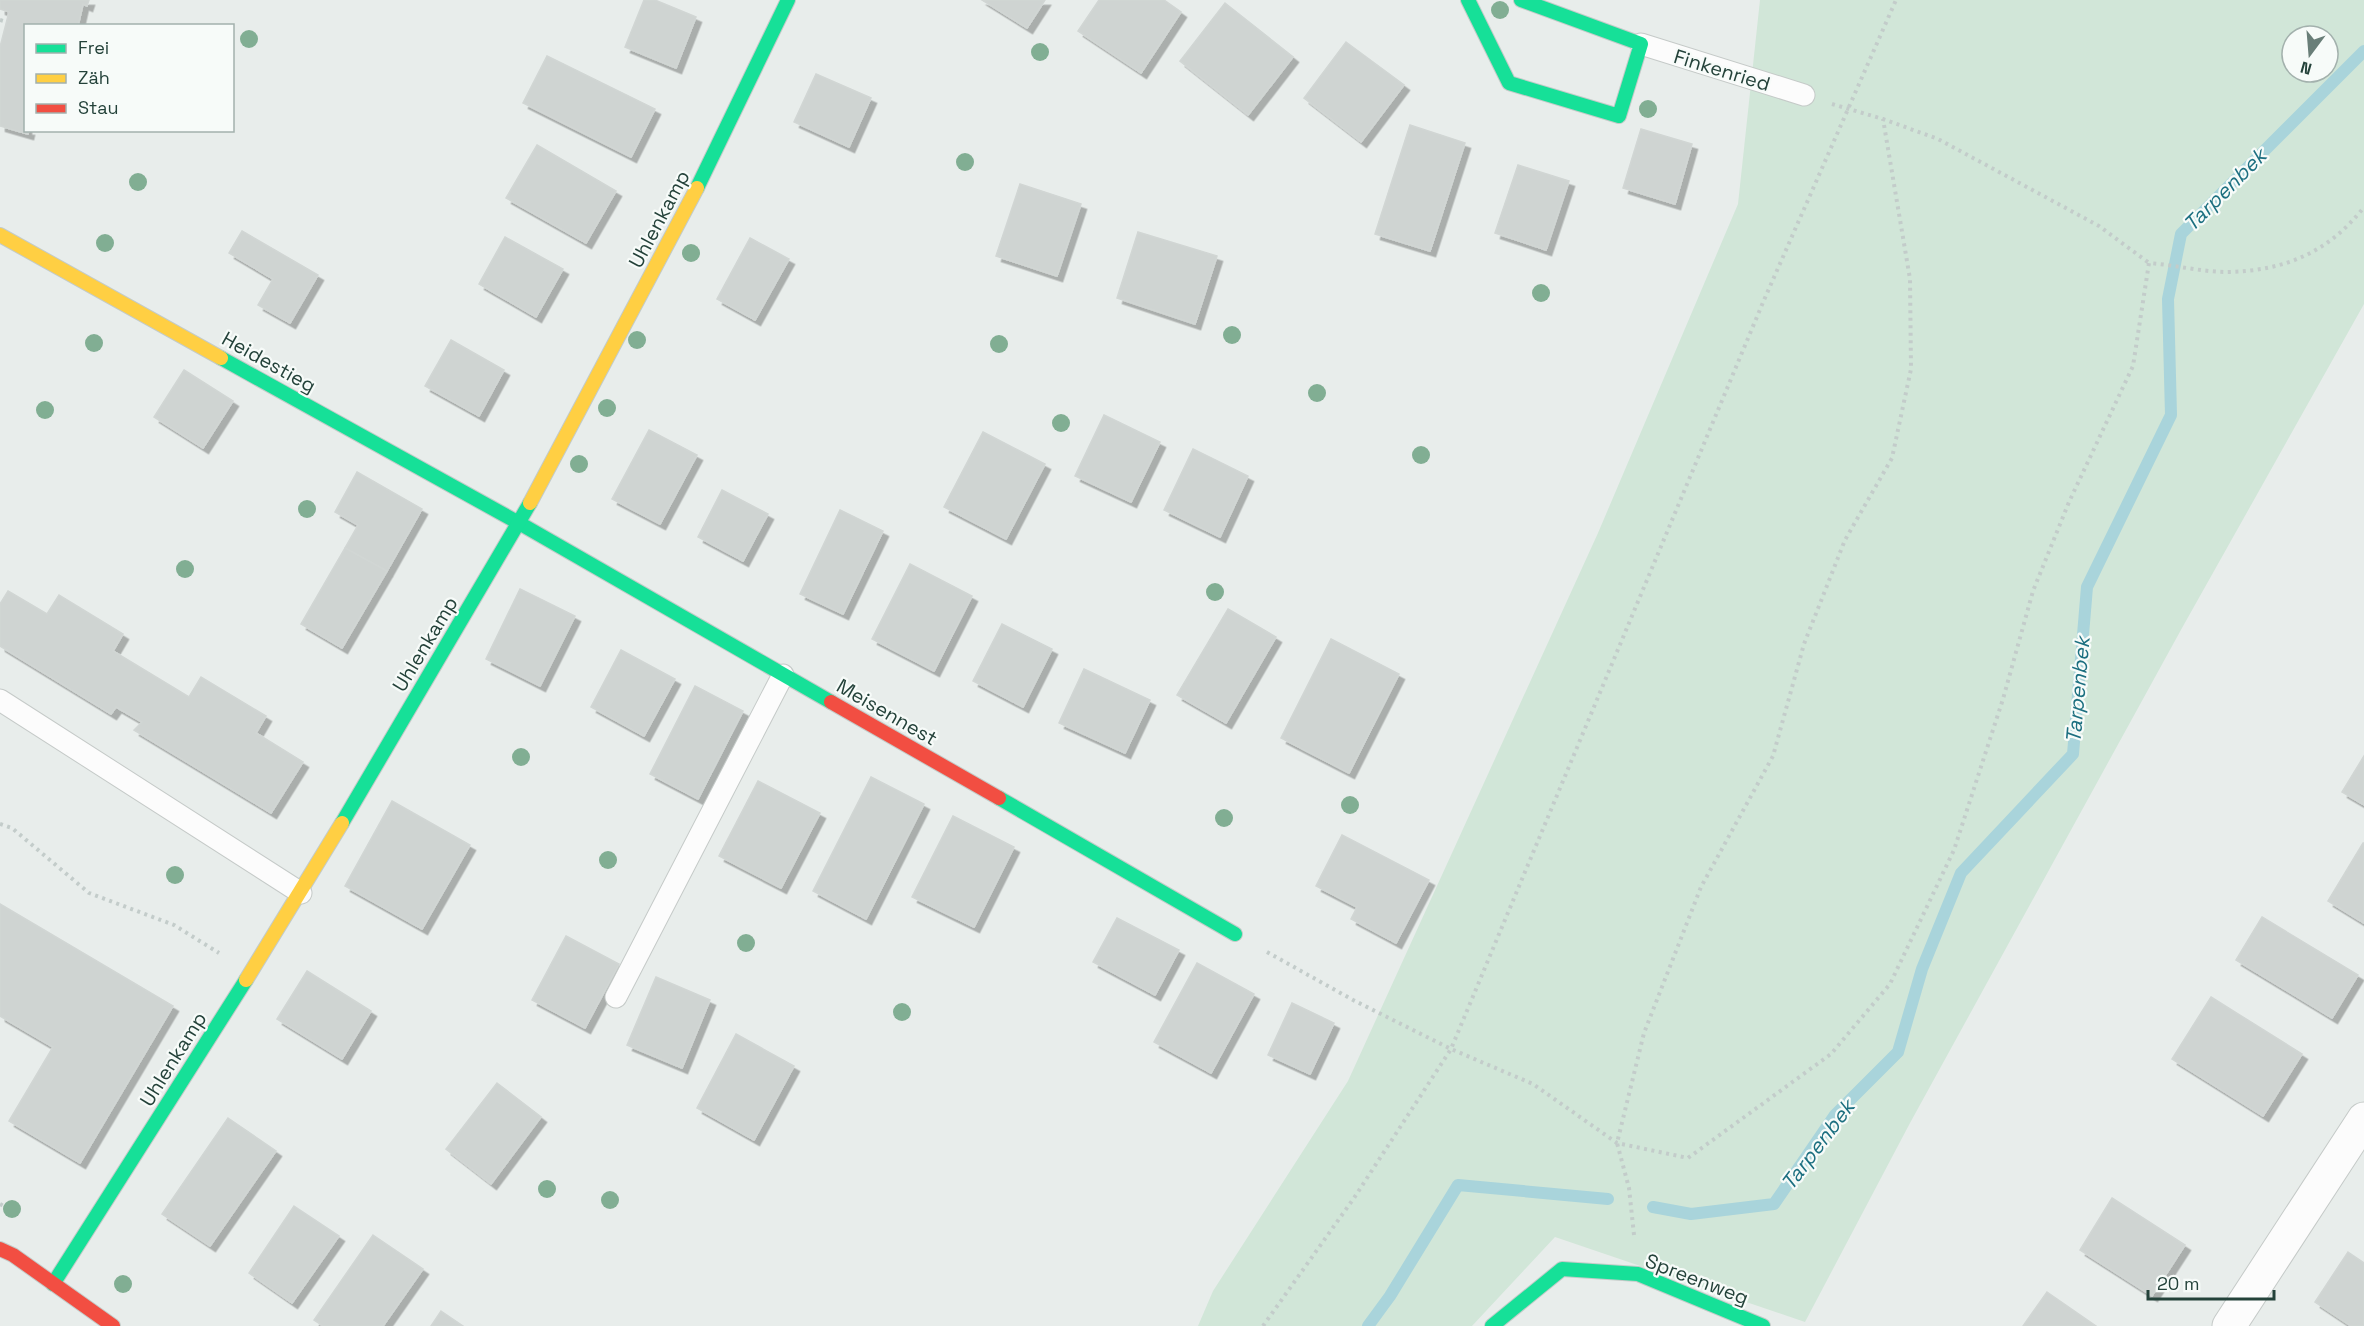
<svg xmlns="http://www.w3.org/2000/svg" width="2364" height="1326" font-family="'Space Grotesk',sans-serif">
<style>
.green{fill:#d1e6d8;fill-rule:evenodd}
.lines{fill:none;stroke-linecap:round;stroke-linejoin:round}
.stream{stroke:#a9d4db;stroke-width:12}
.building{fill:#cfd4d2;stroke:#d1d6d4;stroke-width:1.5;filter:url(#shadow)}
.lane-casing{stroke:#c5cac8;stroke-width:23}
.street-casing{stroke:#c5cac8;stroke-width:35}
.fast-casing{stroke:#c3cbc8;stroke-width:16}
.slow-casing{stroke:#c3cbc8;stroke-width:16}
.jam-casing{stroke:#c3cbc8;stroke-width:16}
.path{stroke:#c3ccca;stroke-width:4;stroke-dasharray:3 4.5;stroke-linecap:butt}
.lane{stroke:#fcfcfc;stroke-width:21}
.street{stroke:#fcfcfc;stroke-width:33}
.fast{stroke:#16e098;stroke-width:14}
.slow{stroke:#ffcf43;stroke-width:14}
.jam{stroke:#f24e42;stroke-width:14}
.tree{fill:#81ae93}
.labels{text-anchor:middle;stroke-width:4.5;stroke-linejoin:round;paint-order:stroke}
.street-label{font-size:20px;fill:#24423a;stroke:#f7fbf9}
.water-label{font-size:21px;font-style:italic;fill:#1c6f80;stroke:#f7fbf9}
</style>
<defs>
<filter id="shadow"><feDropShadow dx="5.5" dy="5.5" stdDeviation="0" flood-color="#0004"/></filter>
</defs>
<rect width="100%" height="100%" fill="#e8edeb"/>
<path class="green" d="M1760,0H2364V304L2182,628L1910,1123L1805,1322L1555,1237L1472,1326H1198L1213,1291L1348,1081L1598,533L1738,204ZM2292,36H2328V72H2292Z"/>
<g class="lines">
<g class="stream">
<path d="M1653,1207L1691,1214L1774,1204L1835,1115L1898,1052L1922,969L1961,873L2073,754L2087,587L2171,415L2168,299L2181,234L2364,51"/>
<path d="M1368,1326L1390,1296L1458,1185L1608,1199"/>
</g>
</g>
<g class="building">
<path d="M0,0H89L87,6L83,4L78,26H26V130H29L28,134L0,126V47L9,12L0,9Z"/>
<path d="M644,0H655L696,17L676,68L625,47Z"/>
<path d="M982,0H1045L1027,28Z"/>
<path d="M1099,0H1164L1181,12L1141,73L1078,31Z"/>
<path d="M1225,3L1293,57L1248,115L1180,61Z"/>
<path d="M1346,42L1404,85L1361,142L1304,98Z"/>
<path d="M547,56L655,109L631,157L523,103Z"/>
<path d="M816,74L871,98L849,147L794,122Z"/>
<path d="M1410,125L1465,143L1430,251L1375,234Z"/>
<path d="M1641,129L1692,144L1675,204L1623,188Z"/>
<path d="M537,145L616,191L586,243L506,198Z"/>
<path d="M1518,165L1569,181L1546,250L1495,233Z"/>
<path d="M1020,184L1081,204L1057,276L996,256Z"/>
<path d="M242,231L318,275L290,323L258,305L273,279L229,253Z"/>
<path d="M1138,232L1217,256L1195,324L1117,298Z"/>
<path d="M505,237L563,269L536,317L479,284Z"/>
<path d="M750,238L789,259L755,320L717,299Z"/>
<path d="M451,340L504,370L479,416L425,386Z"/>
<path d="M184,370L233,401L203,448L154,417Z"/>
<path d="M1104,415L1160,442L1131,502L1075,476Z"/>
<path d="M649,430L697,455L660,524L612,499Z"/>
<path d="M983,432L1045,464L1006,539L944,507Z"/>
<path d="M1193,449L1248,476L1220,537L1164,510Z"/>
<path d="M357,472L422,509L387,571L345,548L358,525L335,512Z"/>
<path d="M722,490L768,514L743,561L698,537Z"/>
<path d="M840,510L883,531L843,614L800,594Z"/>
<path d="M345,548L387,571L342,648L301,624Z"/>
<path d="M910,564L972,596L934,671L872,639Z"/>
<path d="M520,589L575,616L540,686L486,659Z"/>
<path d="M8,591L47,614L59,595L123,634L113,651L189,697L201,677L266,716L256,733L303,762L271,813L134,730L142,722L116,707L111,714L0,646V604Z"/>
<path d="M1228,609L1276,637L1226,723L1177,695Z"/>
<path d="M1002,624L1052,649L1023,707L973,681Z"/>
<path d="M1331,639L1399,674L1349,773L1281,738Z"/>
<path d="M621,650L675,679L644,736L591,707Z"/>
<path d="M1084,669L1150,700L1125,753L1059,723Z"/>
<path d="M695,686L743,711L698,799L650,774Z"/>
<path d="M2364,756V805L2342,792Z"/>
<path d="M871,777L924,804L866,919L813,891Z"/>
<path d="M758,781L820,813L781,888L719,856Z"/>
<path d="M392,801L470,845L422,929L345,886Z"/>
<path d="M953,816L1014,847L974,927L912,897Z"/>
<path d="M1342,835L1429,880L1396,943L1351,919L1357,907L1316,886Z"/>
<path d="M2363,843H2364V923L2328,901Z"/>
<path d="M0,904L173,1006L80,1163L9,1121L53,1047L0,1016Z"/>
<path d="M2262,917L2358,975L2332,1018L2236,960Z"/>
<path d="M1117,918L1179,950L1155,995L1093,962Z"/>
<path d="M566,936L619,964L585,1028L532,1000Z"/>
<path d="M1197,963L1254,994L1211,1073L1154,1042Z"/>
<path d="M307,971L371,1011L342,1059L277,1019Z"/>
<path d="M656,977L710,1000L682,1068L627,1045Z"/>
<path d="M2211,997L2302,1054L2263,1116L2172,1059Z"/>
<path d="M1292,1003L1334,1023L1310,1074L1268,1055Z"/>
<path d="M736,1034L794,1066L754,1140L697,1108Z"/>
<path d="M497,1083L541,1117L491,1184L446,1149Z"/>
<path d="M228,1118L276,1151L210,1246L162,1214Z"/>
<path d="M2112,1198L2185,1245L2152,1296L2080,1250Z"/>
<path d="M294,1206L339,1236L292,1303L249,1273Z"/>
<path d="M373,1235L423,1269L383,1326H323L314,1320Z"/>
<path d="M2348,1252L2364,1263V1326H2351L2315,1302Z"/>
<path d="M2047,1292L2096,1326H2023Z"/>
<path d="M441,1311L463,1326H431Z"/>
</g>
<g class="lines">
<defs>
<g id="lane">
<path d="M1641,44L1804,95"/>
<path d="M0,700L301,893"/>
<path d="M616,997L783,675"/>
</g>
<path id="street" d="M2229,1326L2364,1119"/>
<g id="fast">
<path d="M1468,0L1509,83L1619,116L1641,44L1521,0"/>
<path d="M697,188L788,0"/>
<path d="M221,358L519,523L831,702"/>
<path d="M999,798L1235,934"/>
<path d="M342,823L530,503"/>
<path d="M53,1284L246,980"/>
<path d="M1492,1326L1562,1269L1638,1274L1763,1326"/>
</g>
<g id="slow">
<path d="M0,235L221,358"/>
<path d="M530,503L697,188"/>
<path d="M246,980L342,823"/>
</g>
<g id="jam">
<path d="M831,702L999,798"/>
<path d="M0,1249L13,1255L113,1326"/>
</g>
</defs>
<use href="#lane" class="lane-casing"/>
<use href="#street" class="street-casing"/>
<use href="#fast" class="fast-casing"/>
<use href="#slow" class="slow-casing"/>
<use href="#jam" class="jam-casing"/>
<g class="path">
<path d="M0,20L7,22"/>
<path d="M1832,104L1883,119L1938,139L2099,226L2149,263"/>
<path d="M0,824L12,828L89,893L174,925L219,953"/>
<path d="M1267,952L1353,1000L1451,1049L1533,1084L1617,1143L1688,1158L1831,1054L1890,984L1954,850L2003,699L2033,591L2069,502L2133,366L2149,263C2175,265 2202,272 2227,272C2285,271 2329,252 2364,207"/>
<path d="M0,1204L10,1210"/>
<path d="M1634,1235L1629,1188L1617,1143L1644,1033L1701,887L1773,756L1804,644L1845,540L1892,458L1911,369L1910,279L1883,119"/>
<path d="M1263,1326L1354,1198L1451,1049L1764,300L1896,0"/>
</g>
<use href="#lane" class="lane"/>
<use href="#street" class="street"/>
<use href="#fast" class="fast"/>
<use href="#slow" class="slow"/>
<use href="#jam" class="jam"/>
</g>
<g class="tree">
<circle cx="1500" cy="10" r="9"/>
<circle cx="249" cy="39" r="9"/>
<circle cx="1040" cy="52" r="9"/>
<circle cx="1648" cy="109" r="9"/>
<circle cx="965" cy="162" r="9"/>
<circle cx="138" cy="182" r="9"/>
<circle cx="105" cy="243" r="9"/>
<circle cx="691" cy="253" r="9"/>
<circle cx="1541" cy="293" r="9"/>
<circle cx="1232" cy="335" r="9"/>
<circle cx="637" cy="340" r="9"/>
<circle cx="94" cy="343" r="9"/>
<circle cx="999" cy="344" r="9"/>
<circle cx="1317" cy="393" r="9"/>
<circle cx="607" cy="408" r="9"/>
<circle cx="45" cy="410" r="9"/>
<circle cx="1061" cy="423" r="9"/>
<circle cx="1421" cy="455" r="9"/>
<circle cx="579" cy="464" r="9"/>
<circle cx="307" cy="509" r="9"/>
<circle cx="185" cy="569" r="9"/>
<circle cx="1215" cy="592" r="9"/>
<circle cx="521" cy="757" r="9"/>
<circle cx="1350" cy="805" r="9"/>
<circle cx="1224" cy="818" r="9"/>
<circle cx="608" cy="860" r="9"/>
<circle cx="175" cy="875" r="9"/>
<circle cx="746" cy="943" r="9"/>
<circle cx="902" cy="1012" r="9"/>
<circle cx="547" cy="1189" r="9"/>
<circle cx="610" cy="1200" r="9"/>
<circle cx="12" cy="1209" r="9"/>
<circle cx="123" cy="1284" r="9"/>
</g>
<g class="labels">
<g class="street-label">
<text transform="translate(1722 70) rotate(17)" y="7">Finkenried</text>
<text transform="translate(659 219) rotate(-62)" y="7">Uhlenkamp</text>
<text transform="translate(269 362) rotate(29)" y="7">Heidestieg</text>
<text transform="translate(425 644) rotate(-59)" y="7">Uhlenkamp</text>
<text transform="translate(887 712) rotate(30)" y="7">Meisennest</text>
<text transform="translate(173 1059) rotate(-58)" y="7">Uhlenkamp</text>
<text transform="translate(1697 1279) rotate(21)" y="7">Spreenweg</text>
</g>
<g class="water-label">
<text transform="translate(2225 190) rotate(-45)" y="7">Tarpenbek</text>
<text transform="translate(2078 690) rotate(-85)" y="7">Tarpenbek</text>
<text transform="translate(1818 1145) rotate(-53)" y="7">Tarpenbek</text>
</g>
</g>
<rect x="24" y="24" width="210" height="108" fill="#f7fbf9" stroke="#a3b1ad" stroke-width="1.5"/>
<rect x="36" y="44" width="30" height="9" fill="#16e098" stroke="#a3b1ad" stroke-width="1.5"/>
<text x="78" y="54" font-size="18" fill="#24423a">Frei</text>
<rect x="36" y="74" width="30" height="9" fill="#ffcf43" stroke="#a3b1ad" stroke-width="1.5"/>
<text x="78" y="84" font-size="18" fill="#24423a">Zäh</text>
<rect x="36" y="104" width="30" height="9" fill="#f24e42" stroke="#a3b1ad" stroke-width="1.5"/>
<text x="78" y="114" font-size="18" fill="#24423a">Stau</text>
<g transform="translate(2310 54) rotate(196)"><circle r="28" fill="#f7fbf9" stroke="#a3b1ad" stroke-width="1.5"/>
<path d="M0-4.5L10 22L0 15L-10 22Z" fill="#697e78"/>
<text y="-9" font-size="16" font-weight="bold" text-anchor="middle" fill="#24423a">N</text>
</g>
<path d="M2148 1290v9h126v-9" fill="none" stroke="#24423a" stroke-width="3"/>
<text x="2157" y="1290" font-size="18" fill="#24423a" stroke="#f7fbf9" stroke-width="4.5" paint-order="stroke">20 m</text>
</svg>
